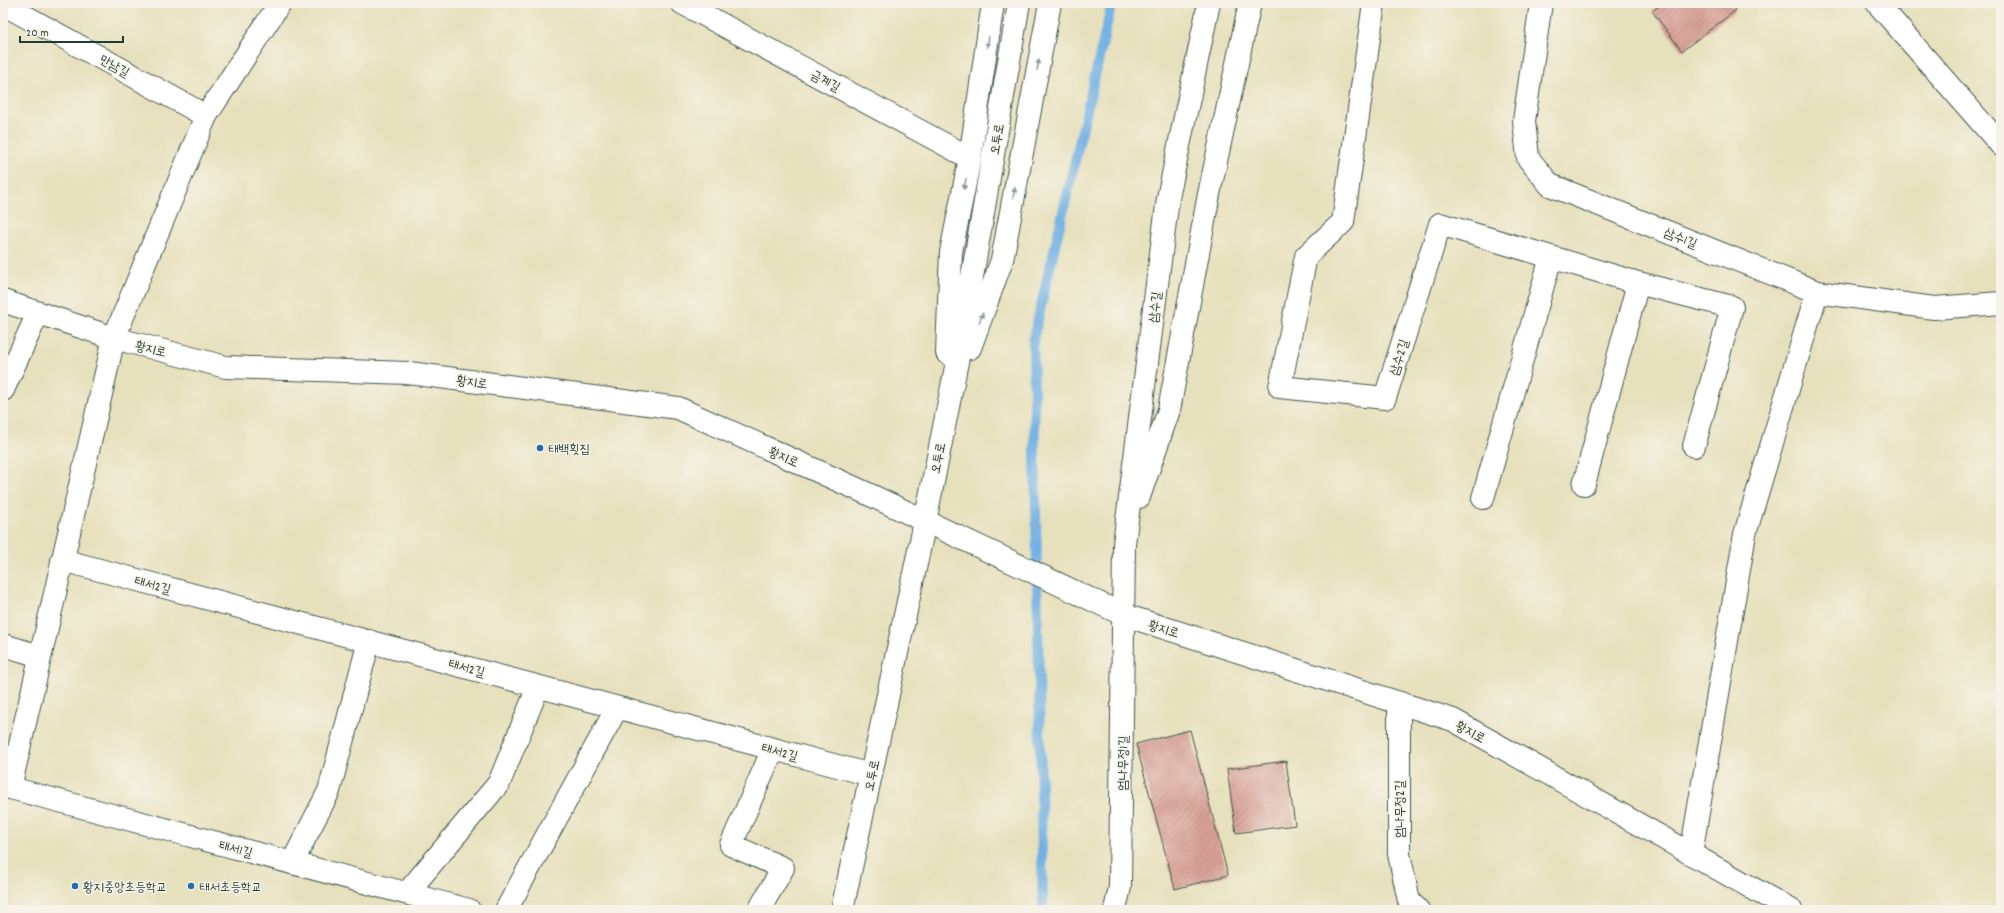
<svg xmlns="http://www.w3.org/2000/svg" width="2004" height="913" font-family="Dekko,'Poor Story',sans-serif">
<style>
.lines{fill:none;stroke-linecap:round;stroke-linejoin:round}
.stream{stroke:#6fb0e3;stroke-width:10}
.building{fill:url(#building-hatch)}
.minor-casing{stroke:#3d5548;stroke-width:24}
.minor{stroke:#fff;stroke-width:22}
.oneway{fill:#8f9e9a}
.poi-dot{fill:#1f6fb2;stroke:#f7f3e8;stroke-width:1.5}
.labels{text-anchor:middle;stroke-width:3;stroke-linejoin:round;paint-order:stroke}
.street-label{font-size:13px;fill:#1f3d34;stroke:#f7f3e8}
.poi-label{font-size:13px;fill:#1f3d34;stroke:#f7f3e8;text-anchor:start}
</style>
<defs>
<pattern id="building-hatch" width="6" height="6" patternUnits="userSpaceOnUse"><rect width="6" height="6" fill="#d9a197"/><path d="M-1 1l2-2M0 6l6-6M5 7l2-2" fill="none" stroke="#af847c"/></pattern>
</defs>
<rect width="100%" height="100%" fill="#f7f3e8"/>
<filter id="ink" filterUnits="userSpaceOnUse"><feTurbulence type="fractalNoise" baseFrequency=".025" numOctaves="2"/><feDisplacementMap in="SourceGraphic" scale="8" xChannelSelector="R" yChannelSelector="G"/><feConvolveMatrix kernelMatrix="1 2 1 2 8 2 1 2 1" color-interpolation-filters="sRGB"/></filter>
<filter id="wash" filterUnits="userSpaceOnUse"><feTurbulence type="fractalNoise" baseFrequency=".012" numOctaves="4" result="noise"/><feDisplacementMap in="SourceGraphic" scale="16" xChannelSelector="R" yChannelSelector="G"/><feGaussianBlur stdDeviation="0.9" result="paint"/><feColorMatrix in="noise" values="0 0 0 0 0 0 0 0 0 0 0 0 0 0 0 0 0 1.4 0 .05"/><feComposite in="paint" operator="in"/></filter>
<g filter="url(#wash)">
<rect width="100%" height="100%" fill="#e7e0bc"/>
<g class="lines">
<path class="stream" d="M1043,910L1033,340L1112,3"/>
</g>
<g id="blocks">
<g class="building">
<path d="M1663,3H1730L1736,10L1682,51L1652,11Z"/>
<path d="M1190,730L1228,875L1175,889L1136,744Z"/>
<path d="M1286,761L1295,825L1236,833L1227,769Z"/>
</g>
</g>
</g>
<g filter="url(#ink)">
<use href="#blocks" fill-opacity="0" stroke="#3d5548" stroke-width="1"/>
<g class="lines">
<defs>
<g id="minor">
<path d="M682,3L970,158"/>
<path d="M1374,3L1343,222L1306,256L1280,387L1385,398L1440,224L1638,283L1584,484"/>
<path d="M1541,3L1524,121L1528,158L1550,185L1817,292L1934,308L2001,303"/>
<path d="M1877,3L2001,145"/>
<path d="M3,4L206,116"/>
<path d="M1638,283L1732,307L1694,446"/>
<path d="M3,301L114,338L226,367L409,373L678,408L866,493L1124,615L1453,720L1791,910"/>
<path d="M970,348L1002,260L1050,3"/>
<path d="M947,353L951,252L970,158L993,3"/>
<path d="M3,390L38,313"/>
<path d="M1139,497L1169,410L1209,194L1250,3"/>
<path d="M1483,498L1551,257"/>
<path d="M62,560L871,775"/>
<path d="M3,645L40,656"/>
<path d="M1399,703V854L1409,901L1418,910"/>
<path d="M3,786L469,910"/>
<path d="M10,788L114,338L206,116L280,3"/>
<path d="M1691,854L1745,534L1817,292"/>
<path d="M292,863L329,791L369,641"/>
<path d="M407,893L499,783L538,687"/>
<path d="M506,910L617,708"/>
<path d="M759,910L783,868L731,845L773,749"/>
<path d="M842,910L925,522L960,347L1019,3"/>
<path d="M1115,910L1120,887L1124,544L1168,198L1209,3"/>
</g>
</defs>
<use href="#minor" class="minor-casing"/>
<use href="#minor" class="minor"/>
</g>
<defs><path id="oneway-solid" d="M-6-.8H1V-3.2L6.5 0L1 3.2V.8H-6Z"/></defs>
<g class="oneway">
<use href="#oneway-solid" transform="translate(988 42) rotate(99)"/>
<use href="#oneway-solid" transform="translate(1038 65) rotate(-79)"/>
<use href="#oneway-solid" transform="translate(965 184) rotate(101)"/>
<use href="#oneway-solid" transform="translate(1014 193) rotate(-79)"/>
<use href="#oneway-solid" transform="translate(981 318) rotate(-70)"/>
</g>
</g>
<g class="poi-dot">
<circle cx="540" cy="448" r="4"/>
<circle cx="75" cy="886" r="4"/>
<circle cx="191" cy="886" r="4"/>
</g>
<g class="labels">
<g class="street-label">
<text transform="translate(115 65) rotate(29)" y="5">만남길</text>
<text transform="translate(826 80) rotate(28)" y="5">금계길</text>
<text transform="translate(996 139) rotate(-80)" y="5">오투로</text>
<text transform="translate(1681 237) rotate(22)" y="5">삼수1길</text>
<text transform="translate(1154 307) rotate(-83)" y="5">삼수길</text>
<text transform="translate(151 348) rotate(14)" y="5">황지로</text>
<text transform="translate(1398 357) rotate(-73)" y="5">삼수2길</text>
<text transform="translate(472 381) rotate(8)" y="5">황지로</text>
<text transform="translate(784 456) rotate(24)" y="5">황지로</text>
<text transform="translate(937 458) rotate(-79)" y="5">오투로</text>
<text transform="translate(153 584) rotate(15)" y="5">태서2길</text>
<text transform="translate(1164 628) rotate(18)" y="5">황지로</text>
<text transform="translate(467 667) rotate(15)" y="5">태서2길</text>
<text transform="translate(1471 731) rotate(29)" y="5">황지로</text>
<text transform="translate(780 751) rotate(15)" y="5">태서2길</text>
<text transform="translate(1122 763) rotate(-89)" y="5">엄나무정1길</text>
<text transform="translate(871 775) rotate(-78)" y="5">오투로</text>
<text transform="translate(1399 809) rotate(-90)" y="5">엄나무정2길</text>
<text transform="translate(236 848) rotate(15)" y="5">태서1길</text>
</g>
<g class="poi-label">
<text x="548" y="453">태백횟집</text>
<text x="83" y="891">황지중앙초등학교</text>
<text x="199" y="891">태서초등학교</text>
</g>
</g>
<rect width="2004" height="913" fill="none" stroke="#f7f3e8" stroke-width="16"/>
<path d="M20 36v6h103v-6" fill="none" stroke="#1f3d34" stroke-width="2"/>
<text x="26" y="36" font-size="12" fill="#1f3d34" stroke="#f7f3e8" stroke-width="3" paint-order="stroke">20 m</text>
</svg>
